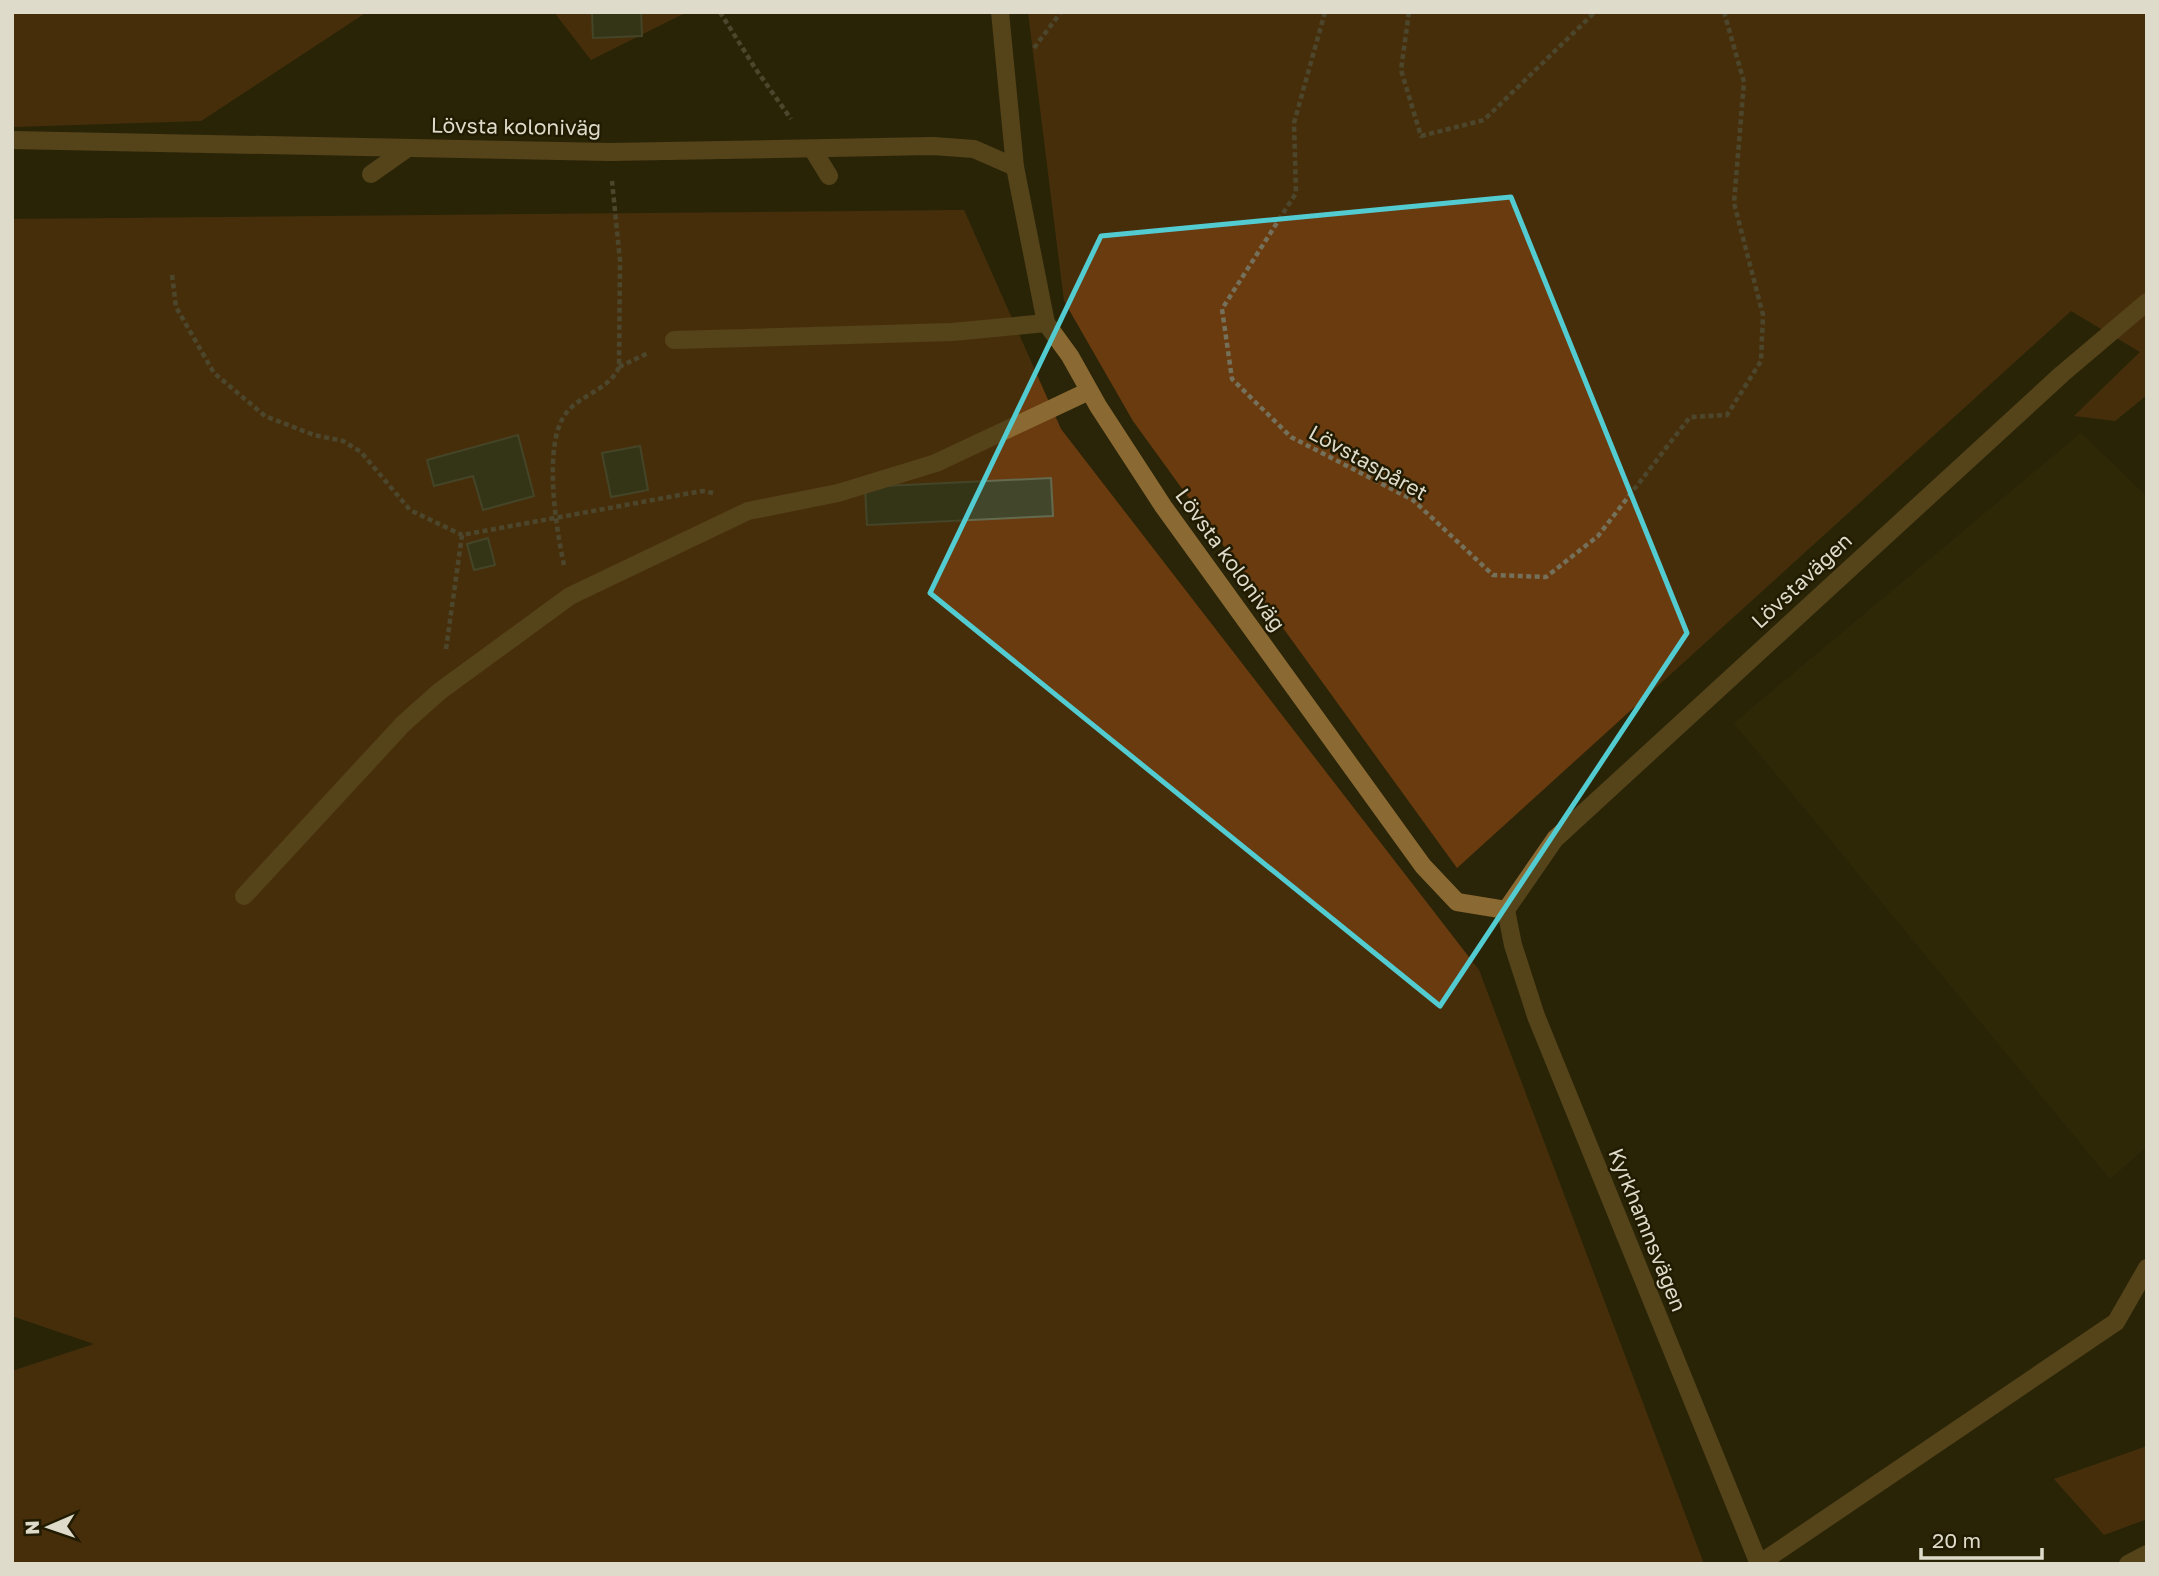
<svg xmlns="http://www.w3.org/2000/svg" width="2159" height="1576" font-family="'Golos Text',sans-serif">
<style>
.built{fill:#352e08}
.green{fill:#6b3b10}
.building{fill:#42472c;stroke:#646a4d;stroke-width:2}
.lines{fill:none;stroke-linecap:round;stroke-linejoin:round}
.path{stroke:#747059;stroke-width:4.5;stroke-dasharray:5 3.5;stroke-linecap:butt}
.minor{stroke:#8b6932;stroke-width:18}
.marked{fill:none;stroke:#52ccd1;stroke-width:5;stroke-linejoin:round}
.labels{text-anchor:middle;stroke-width:5;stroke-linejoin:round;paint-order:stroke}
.street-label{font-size:21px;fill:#dedbcb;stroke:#211b01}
</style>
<rect width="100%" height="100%" fill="#2a2508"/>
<path class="built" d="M2081,433L2147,497V1146L2110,1179L1734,723Z"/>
<g class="green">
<path d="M12,12H367L201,121L12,127Z"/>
<path d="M554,12H687L591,60Z"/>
<path d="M1028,12H2147V395L2115,421L2074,416L2140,352L2071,311L1457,868L1133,421L1064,301Z"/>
<path d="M964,210L1061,429L1479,970L1704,1564H12V1371L94,1344L12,1316V219Z"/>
<path d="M2147,1446V1519L2104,1535L2054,1479Z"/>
</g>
<g class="building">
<path d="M592,12H641L642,36L593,38Z"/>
<path d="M518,435L534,496L483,510L473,476L434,486L427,460Z"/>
<path d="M640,446L648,490L611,497L602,453Z"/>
<path d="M1051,478L1053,516L867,525L865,487Z"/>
<path d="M488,538L495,565L474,570L467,544Z"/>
</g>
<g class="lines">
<g class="path">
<path d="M720,12L755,68L791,119"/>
<path d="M1325,12L1294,123L1296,193L1222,309L1232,379L1291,437L1413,500L1493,575L1546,577L1598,536L1690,417L1727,415L1761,361L1763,315L1734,203L1744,82L1724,12"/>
<path d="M1409,12L1401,70L1421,136L1484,120L1595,12"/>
<path d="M1034,48L1061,12"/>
<path d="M172,275L176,307L214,373L265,416L314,435L343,441L361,452L410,510L462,535"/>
<path d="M619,367L648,353"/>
<path d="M564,565C556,529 542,441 567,412C582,394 610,389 619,367L620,261L612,181"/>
<path d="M446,649L462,535L702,491L713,493"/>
</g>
<g class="minor">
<path d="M1000,12L1015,167L1046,323L1070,356L1098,406L1163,506L1423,866L1457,902L1506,910"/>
<path d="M12,140L610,152L933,146L974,149L1015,167"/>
<path d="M813,150L829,176"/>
<path d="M371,174L408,148"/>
<path d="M674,340L952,332L1046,323"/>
<path d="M244,896L403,724L440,691L570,596L748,511L838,493L936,463L1089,391"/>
<path d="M1506,910L1555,839L2062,374L2147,302"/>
<path d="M1506,910L1513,945L1536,1016L1759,1564"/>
<path d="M1759,1564L2116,1322L2147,1268"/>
<path d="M2128,1564L2147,1554"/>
</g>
</g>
<path d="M0 0H2159V1576H0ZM1511,197L1687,633L1440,1006L930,593L1101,236Z" fill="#2a2508" fill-opacity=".55" fill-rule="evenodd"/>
<path class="marked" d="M1511,197L1687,633L1440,1006L930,593L1101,236Z"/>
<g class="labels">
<g class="street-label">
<text transform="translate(516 127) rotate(1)" y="7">Lövsta koloniväg</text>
<text transform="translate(1368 463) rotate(29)" y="7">Lövstaspåret</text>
<text transform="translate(1230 560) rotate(54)" y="7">Lövsta koloniväg</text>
<text transform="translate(1802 581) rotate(-43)" y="7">Lövstavägen</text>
<text transform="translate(1647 1230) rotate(68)" y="7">Kyrkhamnsvägen</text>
</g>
</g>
<rect width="2159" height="1576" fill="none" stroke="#dedbcb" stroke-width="28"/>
<g transform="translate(49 1527) rotate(268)" stroke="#211b01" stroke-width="5" paint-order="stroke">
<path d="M0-5L12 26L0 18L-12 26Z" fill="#dedbcb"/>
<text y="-10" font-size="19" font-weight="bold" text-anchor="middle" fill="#dedbcb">N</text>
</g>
<path d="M1921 1548v10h121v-10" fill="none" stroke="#dedbcb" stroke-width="3.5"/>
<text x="1932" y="1548" font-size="21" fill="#dedbcb" stroke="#211b01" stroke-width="5" paint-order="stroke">20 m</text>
</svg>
